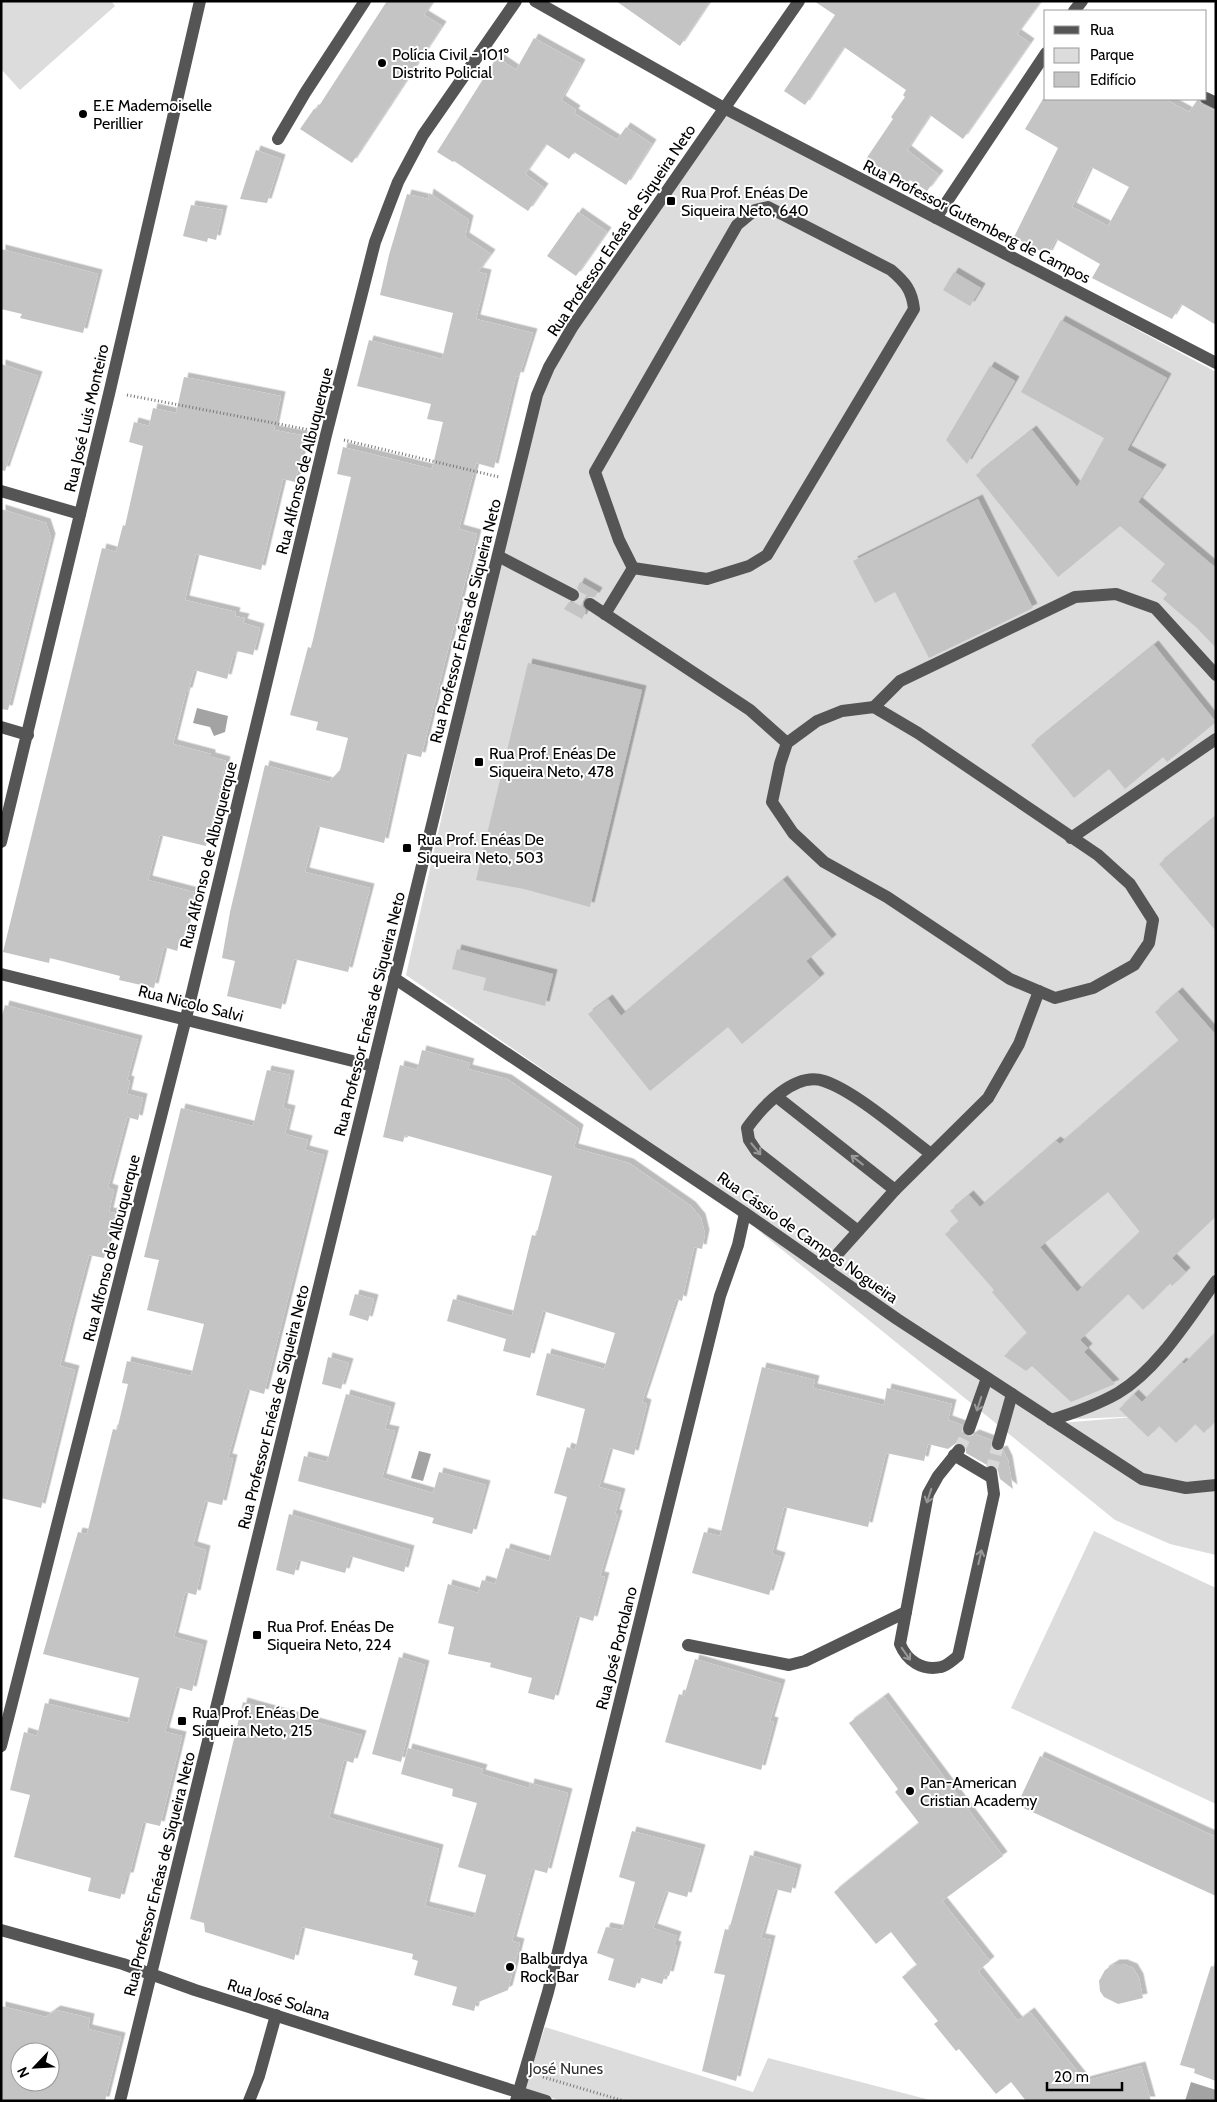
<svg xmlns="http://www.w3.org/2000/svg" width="1217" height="2102" font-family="Cabin,sans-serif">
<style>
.green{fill:#dcdcdc}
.water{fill:#a3a3a3}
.building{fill:#c4c4c4;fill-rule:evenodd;filter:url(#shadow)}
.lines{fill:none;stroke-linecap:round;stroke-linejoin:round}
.minor-tunnel{stroke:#d9d9d9;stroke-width:12;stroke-dasharray:12 6;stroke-linecap:butt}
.path{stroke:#777;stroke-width:3;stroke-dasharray:1 2.5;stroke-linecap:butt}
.minor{stroke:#555;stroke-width:12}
.oneway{stroke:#999}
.poi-dot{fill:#000;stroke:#fff;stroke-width:2}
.labels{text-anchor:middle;stroke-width:4;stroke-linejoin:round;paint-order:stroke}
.poi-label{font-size:16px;fill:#000;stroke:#fff;text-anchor:start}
.street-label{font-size:16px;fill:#000;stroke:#fff}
.park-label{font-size:16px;fill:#333;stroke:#fff}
</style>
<defs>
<filter id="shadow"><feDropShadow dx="4.5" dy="-4.5" stdDeviation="0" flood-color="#0004"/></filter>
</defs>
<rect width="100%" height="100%" fill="#fff"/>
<g class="green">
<path d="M1,1H111L115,6L20,90L1,69Z"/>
<path d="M724,108L1216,372V1482L1187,1485L1143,1476L1061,1423L1144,1416L1051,1420L406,975L537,395L573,326Z"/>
<path d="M754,1227L1142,1482L1216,1488V1555L1170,1544L1115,1520Z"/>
<path d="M1094,1531L1216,1588V1804L1011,1708Z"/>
<path d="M545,2027L753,2092L768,2058L934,2101H562L524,2089Z"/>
</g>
<g class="water">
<path d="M197,708L228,716L225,732L214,736L210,727L193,723Z"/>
<path d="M419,1451L431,1454L423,1481L411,1478Z"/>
<path d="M1191,2082L1216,2090V2101H1185Z"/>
</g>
<g class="building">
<path d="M387,1H433L424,15L442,26L352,163L300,129L314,109H317Z"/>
<path d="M616,1H710L680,46Z"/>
<path d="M814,1H1041L1017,34L1030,43L963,139L930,115L907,150L939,175L927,191L910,180L908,183L893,173L891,176L866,159L893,119L891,117L905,97L903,95L906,90L844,47L805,105L784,91L835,15Z"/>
<path d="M534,38L581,64L561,100L576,110L574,113L617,140L626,127L652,144L626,185L574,152L569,159L546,144L525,174L544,188L528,211L454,161L453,162L437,152L497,57L516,70Z"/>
<path d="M1043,99H1165L1189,112L1198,99L1202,105L1216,111V325L1181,304L1172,319L1092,278L1100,264L1056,239L1048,255L1014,237L1058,148L1025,129ZM1091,167L1129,187L1108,226L1072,207Z"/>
<path d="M256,150L281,159L267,203L240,199Z"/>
<path d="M429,193L469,220L465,237L491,254L478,272L487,274L476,319L533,333L519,377L516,376L494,468L476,463L459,529L477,534L421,757L404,753L384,843L317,826L305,872L370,888L348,972L294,959L281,1009L227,996L235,961L222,958L230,912L265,765L329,782L340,770L348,738L316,730L318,722L290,715L308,647L311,648L351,477L337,474L343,447L432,469L443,422L427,419L431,404L357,386L369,340L442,359L453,313L380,295L389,255L407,194L428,199Z"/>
<path d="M191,205L223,210L216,240L208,238L207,242L183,236Z"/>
<path d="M578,212L607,232L576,276L547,256Z"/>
<path d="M1,249L98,274L83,333L20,318L22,314L1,309Z"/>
<path d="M954,272L981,288L970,306L943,290Z"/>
<path d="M1061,320L1167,378L1127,450L1162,469L1138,502L1216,568V648L1197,628L1163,599L1167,594L1151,581L1165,564L1120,526L1058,577L976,475L1032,430L1077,487L1104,438L1021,392Z"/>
<path d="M1,364L38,376L5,471L1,470Z"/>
<path d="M990,366L1015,381L967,464L946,440Z"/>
<path d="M184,377L281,396L274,430L306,436L295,482L283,479L261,570L196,554L185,600L236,612L235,616L245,618L243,623L260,628L253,655L237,651L236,656H233L227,679L194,670L188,692H186L173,744L211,754V757L226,761L206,846L160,835L148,880L194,892L183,938L181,937L177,951L164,947L154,988L119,980L120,976L50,958L49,963L3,952L102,548L116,552L123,525L125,526L143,446L129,442L134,422L149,426L153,408L176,413Z"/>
<path d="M978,499L1033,608L929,658L895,592L875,603L853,561Z"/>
<path d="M1,509L46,523L51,538L8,710L1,709Z"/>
<path d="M580,582L598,592L595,597H587L583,600V607L586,611L582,619L564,609L569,602L574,603L580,599L581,594L577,588Z"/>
<path d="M1154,645L1216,722L1167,762L1163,757L1125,789L1109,769L1074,798L1031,745Z"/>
<path d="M528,663L642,690L590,907L524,889L476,880Z"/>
<path d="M1216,816V931L1159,864Z"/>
<path d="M783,880L832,939L806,961L820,978L742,1044L728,1027L650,1091L588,1014L608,999L621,1016Z"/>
<path d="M457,949L553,974L545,1006L483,990L486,978L452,969Z"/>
<path d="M1178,992L1216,1035V1216L1172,1258L1186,1272L1172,1286L1170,1283L1143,1310L1128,1294L1080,1340L1088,1348L1084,1352L1115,1384L1071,1402L1032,1366L1026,1371L1004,1356L1027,1333L992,1292L994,1290L945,1234L959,1222L950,1211L969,1195L980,1207L1056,1141L1060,1144L1179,1041L1155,1012ZM1108,1192L1140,1232L1077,1292L1040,1247Z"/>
<path d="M5,1005L138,1040L127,1080L130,1081L127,1094L143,1098L138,1120L127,1117L108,1188L114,1190L109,1212L115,1213L104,1258L89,1255L71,1322L60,1366L75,1370L41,1508L1,1498V1019Z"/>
<path d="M422,1050L470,1063L468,1069L507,1079L579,1129L574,1148L629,1163L691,1206L701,1218L705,1234L702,1249L694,1247L682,1301L676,1299L642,1402L647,1404L634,1455L610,1448L599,1487L621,1493L615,1514L618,1515L600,1576L605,1577L593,1621L577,1616L554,1700L528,1693L532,1678L490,1667L491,1663L448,1654L454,1627L438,1623L448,1584L478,1593L482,1580L495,1584L506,1548L549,1561L567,1497L554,1493L567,1447L575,1450L585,1409L536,1395L547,1353L604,1369L615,1333L543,1311L530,1358L503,1351L506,1339L447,1321L453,1299L512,1316L532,1235L536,1236L552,1176L405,1135L403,1142L383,1137L400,1065L417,1070Z"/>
<path d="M267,1070L290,1075L283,1108L291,1110L285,1134L308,1140L305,1150L324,1155L264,1394L247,1389L228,1458L233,1459L222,1505L205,1501L193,1546L206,1550L196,1595L185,1592L174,1637L203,1645L192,1691L177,1687L165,1732L182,1736L160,1826L143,1822L129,1877H126L120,1899L88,1891L91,1878L14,1857L30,1795L10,1790L24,1732L37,1736L45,1703L128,1723L139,1678L43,1654L78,1532L87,1534L113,1429L117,1430L128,1384L122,1383L127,1361L191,1376L204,1324L147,1310L159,1260L144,1257L181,1108L253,1126Z"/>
<path d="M355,1294L374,1299L368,1321L349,1315Z"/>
<path d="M1216,1332V1420L1204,1433L1195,1424L1176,1443L1159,1426L1148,1437L1119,1409L1134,1394L1142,1402L1182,1362L1184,1364Z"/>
<path d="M328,1357L349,1363L341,1389L322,1384Z"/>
<path d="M762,1367L815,1380L813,1388L884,1405L887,1388L952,1404L948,1420L962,1425L963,1435L970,1437L975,1434L991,1440L993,1450L996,1452L1003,1450L1008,1460L1013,1489L1000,1479L997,1467L994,1464L987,1465L966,1453V1447L961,1442L956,1443L948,1449L928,1444L924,1461L886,1453L868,1527L784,1507L772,1554L781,1557L769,1595L692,1573L704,1532L720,1536Z"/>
<path d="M346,1394L391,1407L385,1429L395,1431L382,1478L433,1493L439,1472L486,1485L472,1534L432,1523L434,1518L298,1481L304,1456L327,1462Z"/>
<path d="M289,1514L410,1550L404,1572L350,1556L345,1573L298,1560L294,1575L276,1570Z"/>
<path d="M399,1657L425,1665L401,1762L372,1754Z"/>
<path d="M695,1659L781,1684L770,1721L774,1722L761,1770L665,1742L679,1694L684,1696Z"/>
<path d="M884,1697L1003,1856L942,1901L990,1961L978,1971L1018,2021L1030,2012L1085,2081L1141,2066L1151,2101H1026L1011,2082L996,2094L959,2049L956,2051L934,2024L938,2021L902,1977L917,1965L891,1932L876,1944L834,1892L919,1823L895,1792L898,1789L849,1723Z"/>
<path d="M243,1702L362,1735L353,1763L344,1760L329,1818L439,1849L425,1906L474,1918L486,1875L458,1867L477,1803L452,1796L453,1789L401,1774L408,1748L483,1769L481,1774L529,1788L530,1783L568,1793L547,1873L532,1869L512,1941L520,1943L508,1990L476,2003L474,2011L452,2005L457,1987L414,1975L418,1961L412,1959L413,1954L302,1927L294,1960L205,1932L204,1923L190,1919Z"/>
<path d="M1040,1756L1216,1837V1896L1017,1805Z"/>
<path d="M632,1831L701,1849L687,1897L666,1891L653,1928L677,1936L674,1945L677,1946L669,1976L665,1975L662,1984L639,1977L635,1988L608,1980L614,1959L597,1953L606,1927L622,1930L635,1882L619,1877Z"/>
<path d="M750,1855L797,1869L791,1893L775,1889L761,1938L771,1940L736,2081L702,2071L725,1975L714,1973L725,1929L729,1930Z"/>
<path d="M1115,1964H1123L1133,1968L1139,1978L1143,1998L1118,2004L1104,1997L1100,1991L1099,1981L1105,1970Z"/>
<path d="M1211,1966L1216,1967V2081L1194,2073L1195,2069L1180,2065Z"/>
<path d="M1,2006L46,2017L56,2010L90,2018L88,2029L121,2037L105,2101H1ZM20,2052H50V2082H20Z"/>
</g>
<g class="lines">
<g class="minor-tunnel">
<path d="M573,595L590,604"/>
<path d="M959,1450L969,1429"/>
<path d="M991,1472L998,1444"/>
</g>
<g class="path">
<path d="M127,395L310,430"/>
<path d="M344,440L499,477"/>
<path d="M543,2077L624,2101"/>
</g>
<g class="minor">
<path d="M535,1L724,108L1216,363"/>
<path d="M1074,11L1082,1"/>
<path d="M1206,98L1216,103"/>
<path d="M278,139L305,93L365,1"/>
<path d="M768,207L891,270C905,282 912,290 914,309L767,555L749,566L707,579L633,568L619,540L595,472L737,225L755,210Z"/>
<path d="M936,218L1046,53"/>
<path d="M1,491L80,514"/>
<path d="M498,556L573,595"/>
<path d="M590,604L750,710L787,743"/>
<path d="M605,614L633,568"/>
<path d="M874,707L918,733L1098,855L1130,884L1153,920L1149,943L1134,965L1093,988L1055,998L1010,979L887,897L824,862L793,833L772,802L780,764L787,743L817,721L842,711Z"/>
<path d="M874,707L900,681L1075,597L1116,594L1155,608L1216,675"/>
<path d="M1,727L28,735"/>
<path d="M1071,838L1216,739"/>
<path d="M1,842L109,394L200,1"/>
<path d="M1,974L373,1066"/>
<path d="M394,978L745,1213L897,1319L1142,1479L1186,1488L1216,1485"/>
<path d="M777,1097L895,1190"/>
<path d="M858,1231L757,1152L749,1140L747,1128C762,1107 795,1071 824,1081C855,1091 904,1134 931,1154"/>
<path d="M825,1268L895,1190L988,1098L1019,1044L1039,991"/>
<path d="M1051,1420C1074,1413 1097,1405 1118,1393C1158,1369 1189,1318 1216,1281"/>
<path d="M969,1429L987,1378"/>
<path d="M998,1444L1012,1394"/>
<path d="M959,1450L938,1476L928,1494L900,1644C907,1661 922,1671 941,1667C947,1666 954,1659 958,1656L994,1494L991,1472"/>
<path d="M954,1455L991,1477"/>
<path d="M688,1645L789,1665L805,1661L906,1612"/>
<path d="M1,1746L186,1018L326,435L375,242L398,182L423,135L516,1"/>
<path d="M1,1930L123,1964L195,1990L546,2101"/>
<path d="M120,2101C255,1531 402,965 537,395L549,367L573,326L799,1"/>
<path d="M249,2101L259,2076L276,2015"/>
<path d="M516,2101L548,1992L720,1296L738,1245L745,1213"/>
</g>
</g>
<defs><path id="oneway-shaft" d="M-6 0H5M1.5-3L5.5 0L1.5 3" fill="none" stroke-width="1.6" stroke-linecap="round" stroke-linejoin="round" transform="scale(1.25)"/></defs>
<g class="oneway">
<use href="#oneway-shaft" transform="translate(756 1149) rotate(50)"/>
<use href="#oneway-shaft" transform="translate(857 1160) rotate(-142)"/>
<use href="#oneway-shaft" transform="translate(979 1404) rotate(108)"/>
<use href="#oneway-shaft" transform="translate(929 1496) rotate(108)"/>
<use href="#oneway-shaft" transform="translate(980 1557) rotate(-77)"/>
<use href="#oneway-shaft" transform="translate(906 1654) rotate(55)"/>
</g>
<g class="poi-dot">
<circle cx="382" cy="63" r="5"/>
<circle cx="83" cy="114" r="5"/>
<rect x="666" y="196" width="10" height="10" rx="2.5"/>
<rect x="474" y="757" width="10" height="10" rx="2.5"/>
<rect x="402" y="843" width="10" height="10" rx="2.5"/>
<rect x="252" y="1630" width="10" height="10" rx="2.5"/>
<rect x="177" y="1716" width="10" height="10" rx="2.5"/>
<circle cx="910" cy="1791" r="5"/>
<circle cx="510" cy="1967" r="5"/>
</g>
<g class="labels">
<g class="poi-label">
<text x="392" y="60">Polícia Civil - 101º<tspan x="392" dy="18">Distrito Policial</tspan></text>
<text x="93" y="111">E.E Mademoiselle<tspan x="93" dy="18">Perillier</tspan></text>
<text x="681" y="198">Rua Prof. Enéas De<tspan x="681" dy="18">Siqueira Neto, 640</tspan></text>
<text x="489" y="759">Rua Prof. Enéas De<tspan x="489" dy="18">Siqueira Neto, 478</tspan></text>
<text x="417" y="845">Rua Prof. Enéas De<tspan x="417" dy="18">Siqueira Neto, 503</tspan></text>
<text x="267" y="1632">Rua Prof. Enéas De<tspan x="267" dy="18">Siqueira Neto, 224</tspan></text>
<text x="192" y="1718">Rua Prof. Enéas De<tspan x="192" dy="18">Siqueira Neto, 215</tspan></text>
<text x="920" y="1788">Pan-American<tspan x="920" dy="18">Cristian Academy</tspan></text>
<text x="520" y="1964">Balburdya<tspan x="520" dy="18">Rock Bar</tspan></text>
</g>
<g class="street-label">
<text transform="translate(977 221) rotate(27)" y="6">Rua Professor Gutemberg de Campos</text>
<text transform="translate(621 230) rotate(-56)" y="6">Rua Professor Enéas de Siqueira Neto</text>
<text transform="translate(86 418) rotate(-77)" y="6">Rua José Luis Monteiro</text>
<text transform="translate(304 461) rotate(-76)" y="6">Rua Alfonso de Albuquerque</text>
<text transform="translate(465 621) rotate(-76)" y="6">Rua Professor Enéas de Siqueira Neto</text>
<text transform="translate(208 855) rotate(-76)" y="6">Rua Alfonso de Albuquerque</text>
<text transform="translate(191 1003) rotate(14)" y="6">Rua Nicolo Salvi</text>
<text transform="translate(369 1014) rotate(-76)" y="6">Rua Professor Enéas de Siqueira Neto</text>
<text transform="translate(808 1237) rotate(35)" y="6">Rua Cássio de Campos Nogueira</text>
<text transform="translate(111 1248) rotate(-76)" y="6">Rua Alfonso de Albuquerque</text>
<text transform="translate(273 1407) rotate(-76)" y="6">Rua Professor Enéas de Siqueira Neto</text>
<text transform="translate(616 1648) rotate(-76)" y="6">Rua José Portolano</text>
<text transform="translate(159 1874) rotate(-76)" y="6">Rua Professor Enéas de Siqueira Neto</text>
<text transform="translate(279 1999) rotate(17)" y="6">Rua José Solana</text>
</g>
<g class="park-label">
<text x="566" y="2074">José Nunes</text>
</g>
</g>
<rect width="1217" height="2102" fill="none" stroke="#000000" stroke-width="5"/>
<rect x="1044" y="10" width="162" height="90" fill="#ffffff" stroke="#999999"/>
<rect x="1054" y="26" width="25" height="8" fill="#555555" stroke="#999999"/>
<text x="1090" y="35" font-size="15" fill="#000000">Rua</text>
<rect x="1054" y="48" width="25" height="15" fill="#dcdcdc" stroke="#999999"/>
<text x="1090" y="60" font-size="15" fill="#000000">Parque</text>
<rect x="1054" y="72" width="25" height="15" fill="#c4c4c4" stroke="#999999"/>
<text x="1090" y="85" font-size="15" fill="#000000">Edifício</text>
<g transform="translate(35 2067) rotate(245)"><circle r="24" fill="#ffffff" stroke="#999999"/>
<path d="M0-4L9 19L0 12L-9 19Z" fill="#000000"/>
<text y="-8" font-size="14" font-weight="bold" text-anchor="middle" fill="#000000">N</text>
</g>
<path d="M1047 2082v8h75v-8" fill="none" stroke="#000000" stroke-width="2.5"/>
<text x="1054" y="2082" font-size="15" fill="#000000" stroke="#ffffff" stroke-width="4" paint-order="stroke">20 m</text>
</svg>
